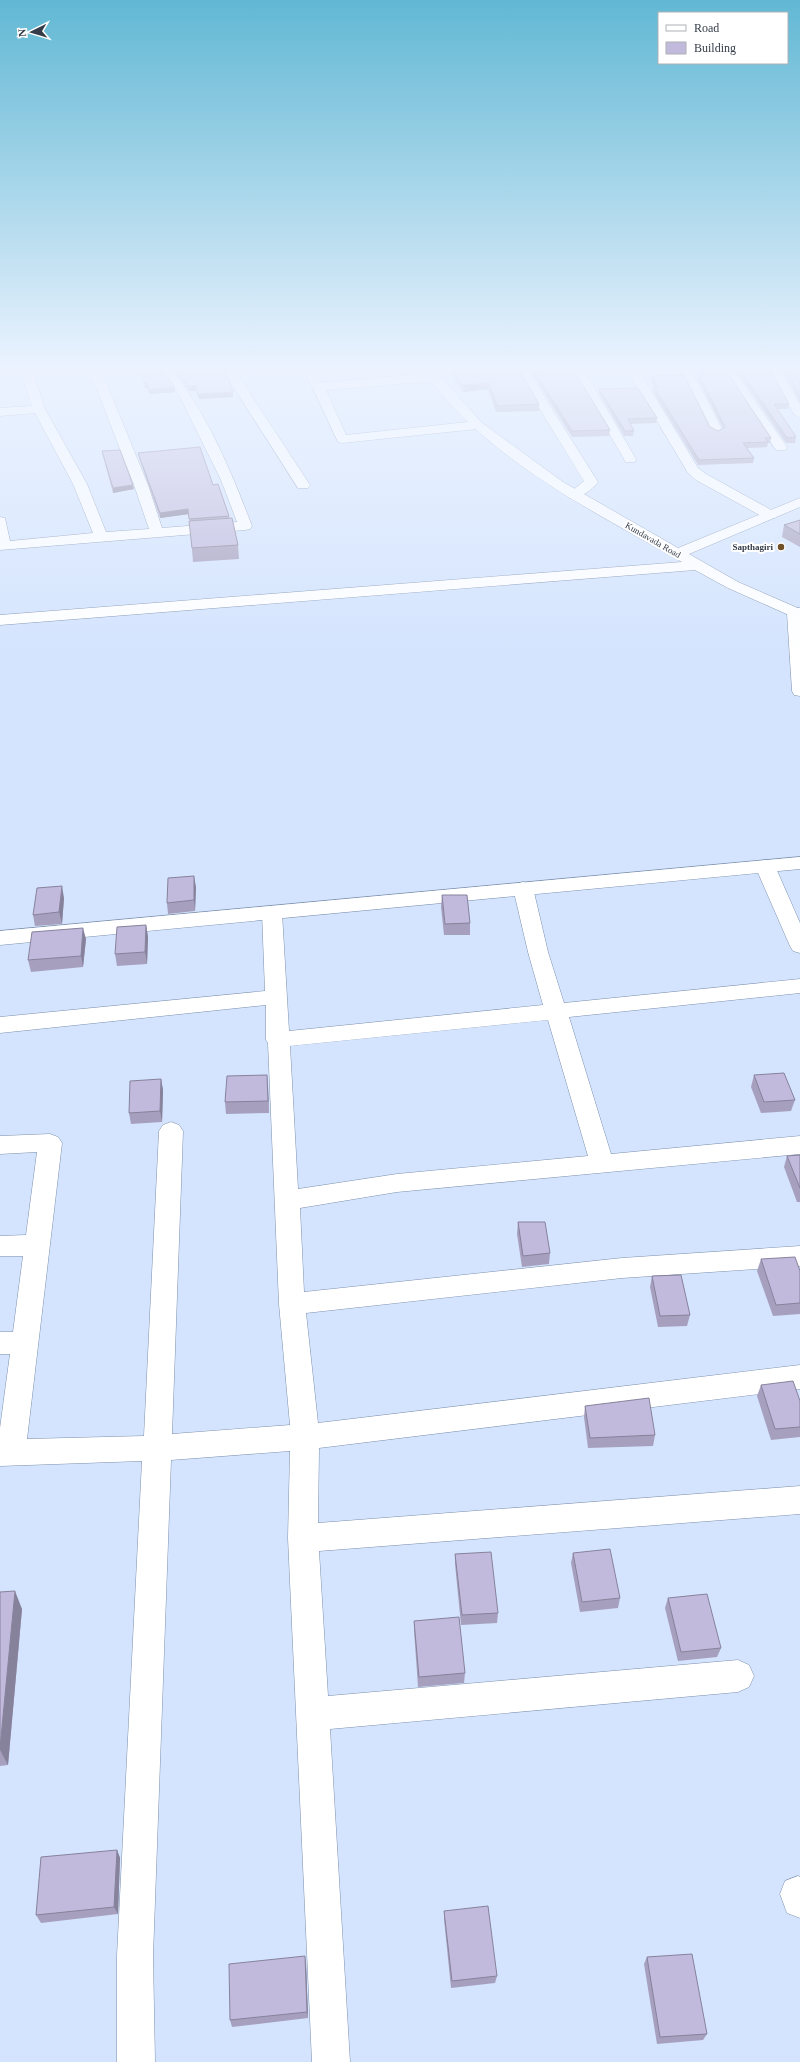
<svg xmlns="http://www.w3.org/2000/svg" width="800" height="2062" font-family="'Times New Roman',serif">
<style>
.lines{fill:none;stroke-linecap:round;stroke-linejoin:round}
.street-casing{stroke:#7d90ad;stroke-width:1}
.secondary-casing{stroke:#7d90ad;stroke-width:1}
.street{fill:#fff;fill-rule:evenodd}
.secondary{fill:#fff;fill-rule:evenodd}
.wall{fill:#a6a0be}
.shaded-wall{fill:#87829b}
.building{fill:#c1badd;stroke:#87829b}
.poi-dot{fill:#715027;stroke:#fff;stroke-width:1.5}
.labels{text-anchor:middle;stroke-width:4;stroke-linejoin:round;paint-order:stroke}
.far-street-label{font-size:9px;fill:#343c49;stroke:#fff}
.far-poi-label{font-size:9px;font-weight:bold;fill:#343c49;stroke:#fff;text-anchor:end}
</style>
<rect width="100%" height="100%" fill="#d4e4fe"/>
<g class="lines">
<defs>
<g id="street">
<path d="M20,369H32L45,409L87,484L106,532L149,529L134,485L94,382L87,369H99L106,382L148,485L162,528L237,522L221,480L179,395L159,369H171C208,415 231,471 252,526L250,529L245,530L0,550V517L5,518L10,541L93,533L73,484L35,413L0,416V408L32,406Z"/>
<path d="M222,369H234L310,485L308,488H298Z"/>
<path d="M304,369H316L322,383L434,373L440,377L434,381L326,390L346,435L477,421L483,425L477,429L342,443L338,442Z"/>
<path d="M515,369H527L598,482C592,490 579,500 569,498L567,495L584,481Z"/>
<path d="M571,369H583L636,459L635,462H625L624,459Z"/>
<path d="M626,369H638L698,468L706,474L775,512L777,515L775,518H765L696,480L688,473Z"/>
<path d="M679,369H691L723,431L721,434L717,435L711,431Z"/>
<path d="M721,369H733L787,447L786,450H776Z"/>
<path d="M767,369H779L800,404V418L794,414Z"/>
<path d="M795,608H800V696L794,695L792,691L787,613L790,610Z"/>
<path d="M765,860L772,862L775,866L800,923V953L793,951L790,946L755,866L758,862Z"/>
<path d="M523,882L530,884L533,888L548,952L564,1003L800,979V993L569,1017L611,1154L800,1136V1154L397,1192L300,1208L304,1292L622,1258L800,1246V1266L622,1278L306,1313L318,1423L800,1365V1389L319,1448L318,1523L800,1486V1514L319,1551L328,1696L738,1660L749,1665L754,1676L749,1687L738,1692L330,1729L350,2062H312L288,1538L290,1451L171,1460L153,1956L155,2062H117V1956L142,1461L0,1466V1428L10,1354H0V1332H13L23,1256H0V1236L26,1235L37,1152L0,1154V1136L50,1134L58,1137L62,1143L27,1439L144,1436L159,1131L163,1125L171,1122L179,1125L183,1131L172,1434L290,1425L279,1304L268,1043L266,1040V1005L0,1033V1017L265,991L262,913L265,908L272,907L279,908L282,913L289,1031L543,1005L528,952L513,888L516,884ZM548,1020L588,1156L397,1174L298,1189L290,1046Z"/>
<path d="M798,1876L800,1877V1918L787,1913L780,1894L785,1881Z"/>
</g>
<g id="secondary">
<path d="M422,369H434L481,422L563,482L678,548L800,498V507L689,554L738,582L800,609V620L728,588L695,570L0,625V615L682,562C590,509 485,459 422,369Z"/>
<path d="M800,857V869L0,945V931Z"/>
</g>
</defs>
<use href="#street" class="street-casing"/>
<use href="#secondary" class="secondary-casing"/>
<use href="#street" class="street"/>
<use href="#secondary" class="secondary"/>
</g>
<g class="wall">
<path d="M140,369H161L175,392L149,394L148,388H145Z"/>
<path d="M172,369H223L233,397L199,399L196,391H189Z"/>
<path d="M450,369H519L539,404V411L496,412L488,389L463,392L456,382Z"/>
<path d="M529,369H573L610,430L609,436L572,437Z"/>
<path d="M697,369H725L771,438L770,443H768L767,447L747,448L754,458L753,463L698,465L653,392L654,387L651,381L652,376L710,427L718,431L723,428L698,380L699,375H701Z"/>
<path d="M735,369H770L789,404L788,409H777L796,437L795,443H786Z"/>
<path d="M781,369H800V402Z"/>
<path d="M599,389L657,418L656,423L630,424L634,431L633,436H624L599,393Z"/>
<path d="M102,451L133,485L134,489L113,493L103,456Z"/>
<path d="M138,453L213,485L229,516L238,545L239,559L193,562L189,514L160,518L139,458Z"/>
<path d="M800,520V547L782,537L784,525Z"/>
<path d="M196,887L195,911L168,914L167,903Z"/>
<path d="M442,895L470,923V935H444L441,907Z"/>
<path d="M64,898L62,924L35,926L33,915Z"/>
<path d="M146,925L148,937L147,964L117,966L115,954Z"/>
<path d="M86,939L83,967L31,972L28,960Z"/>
<path d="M267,1075L269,1113L226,1114L225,1102Z"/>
<path d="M754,1075L795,1100L791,1111L761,1113L751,1087Z"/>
<path d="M161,1079L163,1090L162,1122L131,1124L129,1113Z"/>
<path d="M800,1155V1202H797L784,1167L787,1156Z"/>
<path d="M518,1222L550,1253L549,1264L522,1267L517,1234Z"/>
<path d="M761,1259L800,1271V1314L773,1316L757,1271Z"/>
<path d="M652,1276L690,1315L687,1326L658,1327L650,1287Z"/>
<path d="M761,1385L800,1401V1437L771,1440L757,1396Z"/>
<path d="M585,1406L655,1435L653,1446L588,1448L584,1417Z"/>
<path d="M573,1553L620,1598L618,1608L580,1612L571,1563Z"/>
<path d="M455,1554L498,1613L497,1623L461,1625L455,1564Z"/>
<path d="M0,1592L22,1609L8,1765L0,1766Z"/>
<path d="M668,1598L721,1648L717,1657L678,1661L665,1608Z"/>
<path d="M414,1621L465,1673L464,1683L418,1687L414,1630Z"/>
<path d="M117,1850L120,1858L118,1914L41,1923L36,1915Z"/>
<path d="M444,1911L497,1976L495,1983L451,1988L444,1919Z"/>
<path d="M647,1957L707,2034L703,2040L657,2044L644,1964Z"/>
<path d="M306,1963L308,2018L232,2027L230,2020Z"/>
</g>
<g class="shaded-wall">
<path d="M144,383H147L148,388H145Z"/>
<path d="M489,383L488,389L463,392L464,385Z"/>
<rect x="189" y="386" width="7" height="5"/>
<path d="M175,387V392L149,394V390Z"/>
<path d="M233,392V397L199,399L198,394Z"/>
<path d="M133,485L134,489L113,493V488Z"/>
<path d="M188,509L189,514L160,518V513Z"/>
<path d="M194,876L196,887L195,911L194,900Z"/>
<path d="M62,886L64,898L62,924L59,912Z"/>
<path d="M146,925L148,937L147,964L145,952Z"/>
<path d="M83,928L86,939L83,967L81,956Z"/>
<path d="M267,1075L268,1087L269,1113L268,1101Z"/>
<path d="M161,1079L163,1090L162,1122L160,1111Z"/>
<path d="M15,1591L22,1609L8,1765L0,1750V1748Z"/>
<path d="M117,1850L120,1858L118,1914L114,1907Z"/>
<path d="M305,1956L306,1963L308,2018L307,2012Z"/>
</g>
<g class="building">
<path d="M141,369H161L175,387L149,390L147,383H144Z"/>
<path d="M175,369H223L228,378L233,392L198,394L196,386H189Z"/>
<path d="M453,369H519L539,404L497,406L489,383L464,385L456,376Z"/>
<path d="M533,369H573L610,430L572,431Z"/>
<path d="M701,369H725L771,438H765L768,442L743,443L754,458L699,460L654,387H658L652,376L684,375L710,427L718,431L725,427L699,375H705Z"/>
<path d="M739,369H770L789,404H774L796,437L787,438Z"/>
<path d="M785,369H800V395Z"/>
<path d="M638,388L657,418L628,419L634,431H625L599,389Z"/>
<path d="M200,447L213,485L218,484L229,516L189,519L188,509L160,513L138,453Z"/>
<path d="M120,450L133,485L113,488L102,451Z"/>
<path d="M232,518L238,545L192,548L189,521Z"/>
<path d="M800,520V534L784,525Z"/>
<path d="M194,876V900L167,903L168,878Z"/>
<path d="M62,886L59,912L33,915L37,888Z"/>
<path d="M442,895H467L470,923L445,924Z"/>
<path d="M146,925L145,952L115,954L117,927Z"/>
<path d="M83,928L81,956L28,960L32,932Z"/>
<path d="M784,1073L795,1100L764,1102L754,1075Z"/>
<path d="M267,1075L268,1101L225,1102L227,1076Z"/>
<path d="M161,1079L160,1111L129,1113L130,1081Z"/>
<path d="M800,1155V1188L787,1156Z"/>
<path d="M518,1222H545L550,1253L523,1256Z"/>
<path d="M795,1257L800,1271V1303L776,1305L761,1259Z"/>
<path d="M681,1275L690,1315L660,1316L652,1276Z"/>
<path d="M793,1381L800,1401V1427L775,1429L761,1385Z"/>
<path d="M649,1398L655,1435L590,1438L585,1406Z"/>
<path d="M610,1549L620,1598L582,1602L573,1553Z"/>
<path d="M491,1552L498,1613L462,1615L455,1554Z"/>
<path d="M15,1591L0,1748V1592Z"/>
<path d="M707,1594L721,1648L681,1652L668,1598Z"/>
<path d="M459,1617L465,1673L419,1677L414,1621Z"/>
<path d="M117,1850L114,1907L36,1915L41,1857Z"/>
<path d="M488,1906L497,1976L452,1981L444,1911Z"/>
<path d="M692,1954L707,2034L660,2037L647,1957Z"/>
<path d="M305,1956L307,2012L230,2020L229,1964Z"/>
</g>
<linearGradient id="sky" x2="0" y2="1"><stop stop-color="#61b8d4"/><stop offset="0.56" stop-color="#ecf3ff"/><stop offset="1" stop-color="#ecf3ff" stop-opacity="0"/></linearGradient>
<rect width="800" height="658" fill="url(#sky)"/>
<circle class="poi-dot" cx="781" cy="547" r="4"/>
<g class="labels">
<g class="far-street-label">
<text transform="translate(653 540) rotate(30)" y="3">Kundavada Road</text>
</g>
<g class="far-poi-label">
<text x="773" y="550">Sapthagiri</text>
</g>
</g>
<rect x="658" y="12" width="130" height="52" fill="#ffffff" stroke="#aeb1b6"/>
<rect x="666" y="25" width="20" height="6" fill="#ffffff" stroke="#aeb1b6"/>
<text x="694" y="32" font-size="12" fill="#343c49">Road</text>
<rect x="666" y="42" width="20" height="12" fill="#c1badd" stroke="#aeb1b6"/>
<text x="694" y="52" font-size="12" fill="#343c49">Building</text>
<g transform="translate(32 32) rotate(265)" stroke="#ffffff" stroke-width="3" paint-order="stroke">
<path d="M0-3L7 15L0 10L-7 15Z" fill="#343c49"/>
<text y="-6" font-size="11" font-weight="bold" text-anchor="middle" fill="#343c49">N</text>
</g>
</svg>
